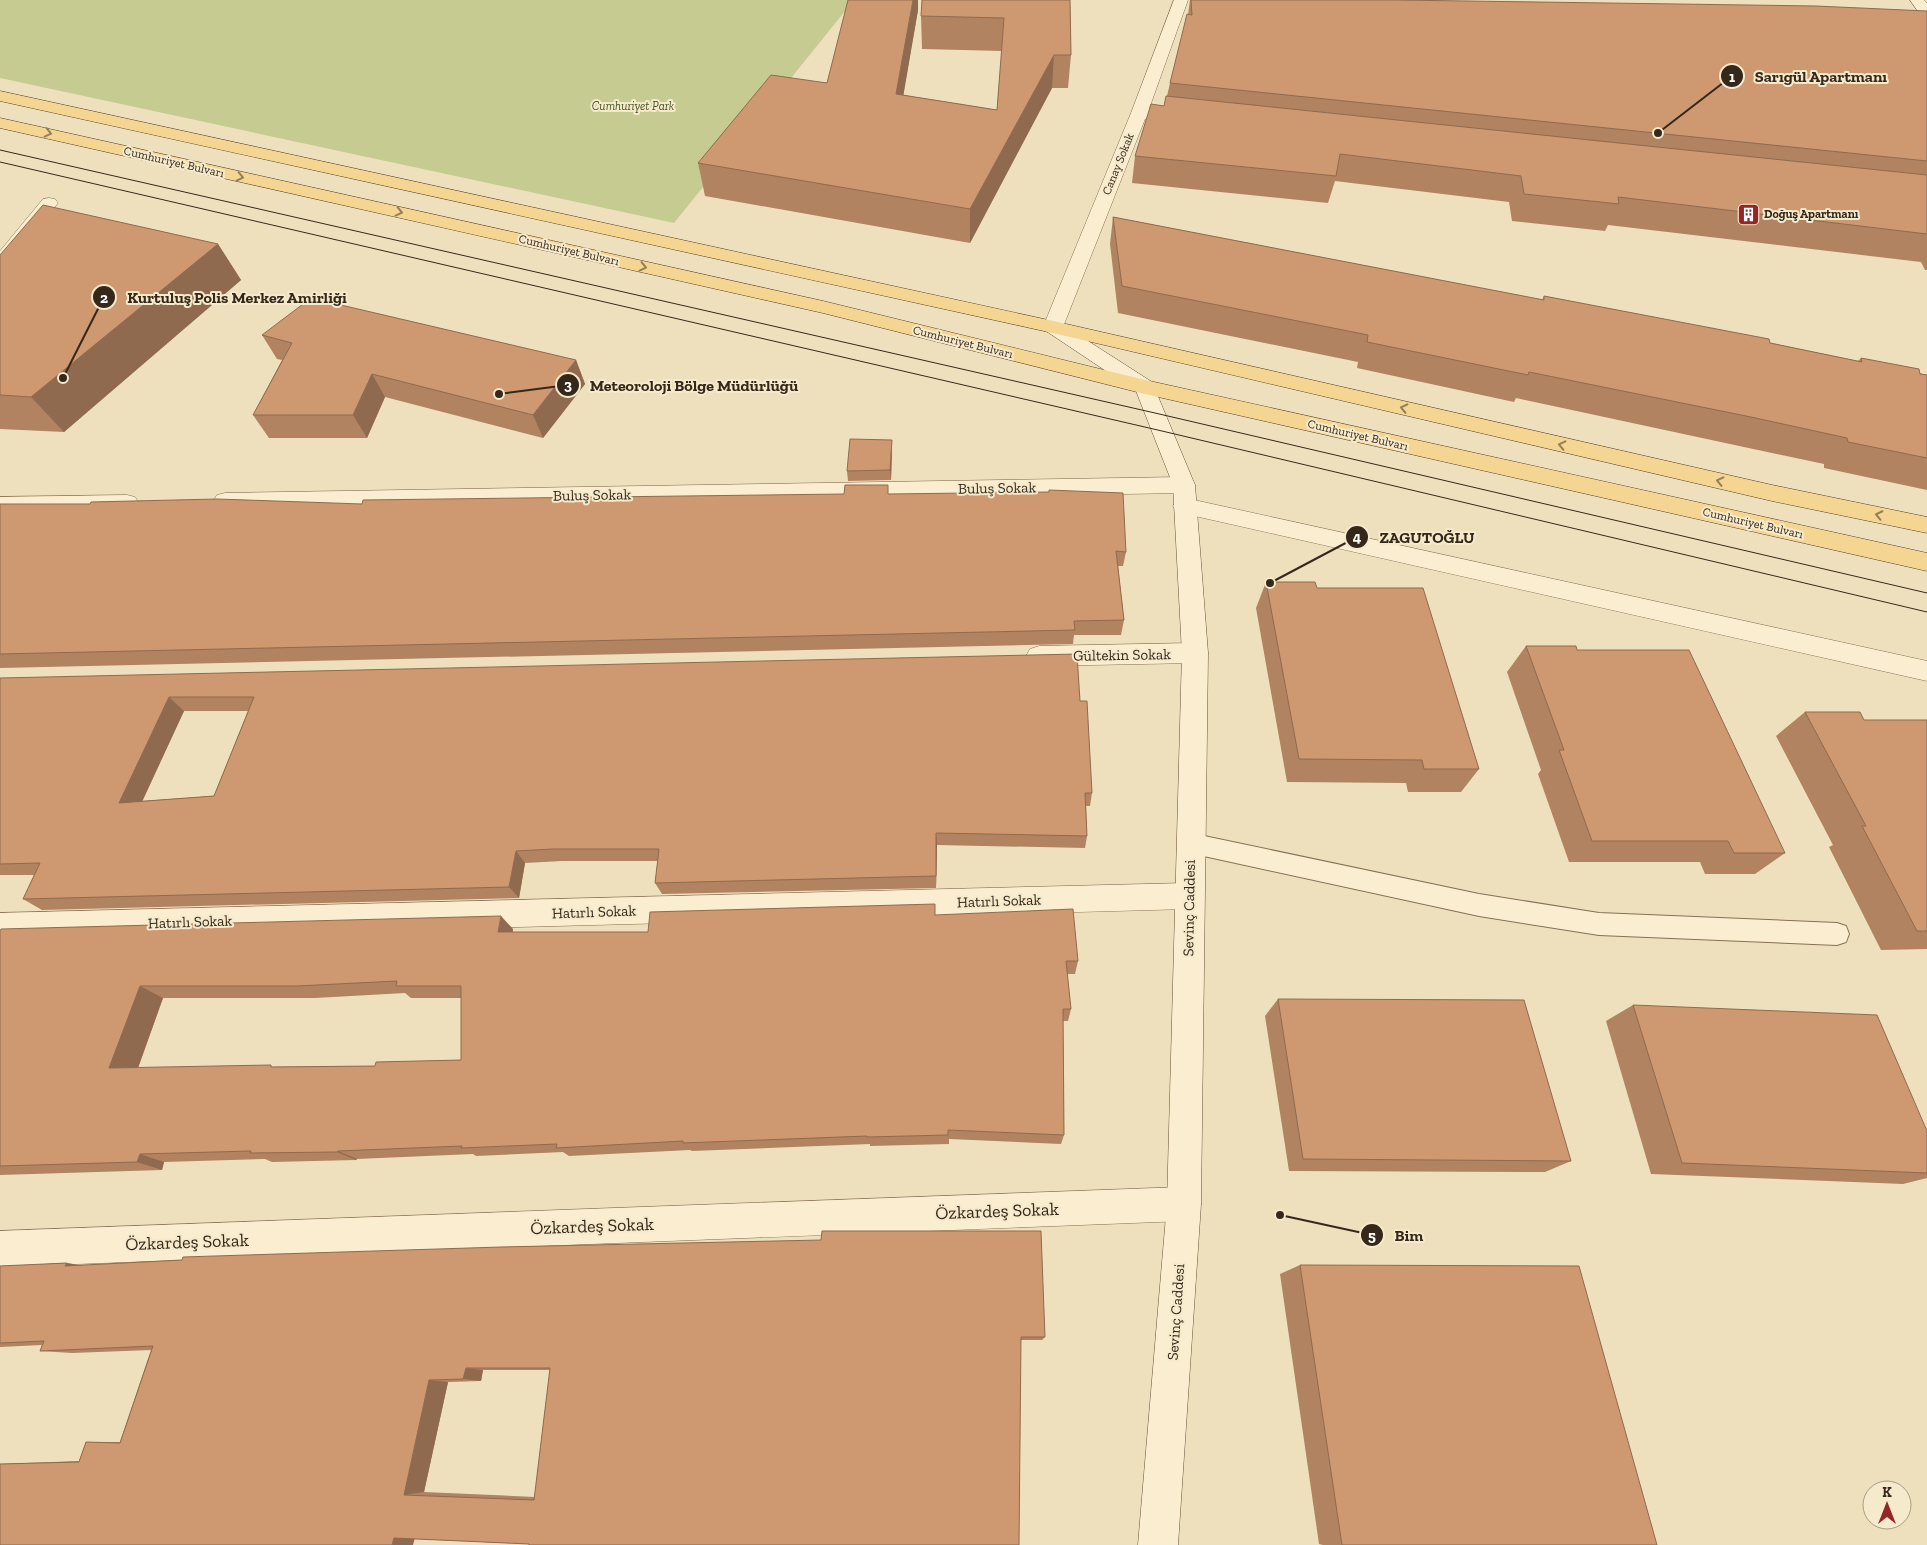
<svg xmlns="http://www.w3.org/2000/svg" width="1927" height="1545" font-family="'Zilla Slab',serif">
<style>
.green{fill:#c6cc91}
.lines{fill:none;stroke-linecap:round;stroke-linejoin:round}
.lane-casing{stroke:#877056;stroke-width:2}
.street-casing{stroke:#877056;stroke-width:1}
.secondary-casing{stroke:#685139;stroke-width:1}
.primary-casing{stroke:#543e2b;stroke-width:1}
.lane{fill:#faedd0;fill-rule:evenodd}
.street{fill:#faedd0;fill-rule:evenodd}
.secondary{fill:#faedd0;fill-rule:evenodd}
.primary{fill:#f4d592;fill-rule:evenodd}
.tram{stroke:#35281b;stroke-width:1}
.wall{fill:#b18361;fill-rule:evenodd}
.shaded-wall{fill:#906a4f}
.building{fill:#ce9871;stroke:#906a4f;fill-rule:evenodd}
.oneway{stroke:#947e56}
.labels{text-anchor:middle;stroke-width:4;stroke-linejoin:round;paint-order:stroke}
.far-park-label{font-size:12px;font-style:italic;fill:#465221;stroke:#f6eacc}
.far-street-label{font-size:12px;fill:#35281b;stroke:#f6eacc}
.far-poi-label{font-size:12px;font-weight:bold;fill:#35281b;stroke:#f6eacc;text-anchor:start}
.street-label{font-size:15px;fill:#35281b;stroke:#f6eacc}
.near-street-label{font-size:18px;fill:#35281b;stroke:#f6eacc}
.leader{fill:none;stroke:#35281b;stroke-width:2}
.callout-dot{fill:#35281b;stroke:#f6eacc;stroke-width:2}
.mark-label{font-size:15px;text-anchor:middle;font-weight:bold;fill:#fff}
.callout-label{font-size:16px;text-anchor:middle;font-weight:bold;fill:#35281b;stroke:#f6eacc;stroke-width:4;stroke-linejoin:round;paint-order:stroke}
</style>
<rect width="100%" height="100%" fill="#efe0bd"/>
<path class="green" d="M0,0H854L674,223L0,78Z"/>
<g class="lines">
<defs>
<path id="lane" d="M1190,833L1479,894L1599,913L1837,923L1846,926L1849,934L1846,942L1837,945L1599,935L1479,916L1190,853L1182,850L1178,843L1182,836Z"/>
<g id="street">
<path d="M1174,0H1188L1149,109L1191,113L1193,117L1191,121L1185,122L1145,119L1063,327L1060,331L1053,333L1046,331L1043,327L1131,113Z"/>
<path d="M1910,0H1924L1927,3V18L1922,17Z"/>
<path d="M49,198L55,199L58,203L7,267L0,269V251L43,199Z"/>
<path d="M1184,477L1192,479L1195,485L1192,491L1184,493L225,509L217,507L213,501L217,495L225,493Z"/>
<path d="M127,495L135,497L139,503L135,509L127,511L0,513V497Z"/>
<path d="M1185,498L1927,661V681L1177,512L1173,506L1177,500Z"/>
<path d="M1195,643L1204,646L1208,653L1204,660L1195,663L1039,666L1030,663L1026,656L1030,649L1039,646Z"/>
<path d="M1189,883L1199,886L1204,896L1199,906L1189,909L0,941V913Z"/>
<path d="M1184,1187L1196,1192L1201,1204L1196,1216L1184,1221L0,1267V1231Z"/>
</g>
<path id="secondary" d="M1053,321L1060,323L1152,382L1195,485L1208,653L1201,1204L1178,1545H1138L1167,1204L1182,653L1173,485L1136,391L1046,331L1043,327L1046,323Z"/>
<g id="primary">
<path d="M0,91L1053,321L1772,485L1927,517V533L1772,501L1053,333L0,101Z"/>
<path d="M0,118L823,301L1145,380L1927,553V571L1145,394L823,313L0,128Z"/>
</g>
</defs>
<use href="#lane" class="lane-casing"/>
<use href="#street" class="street-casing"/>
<use href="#secondary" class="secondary-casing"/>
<use href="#primary" class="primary-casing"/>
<use href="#lane" class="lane"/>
<use href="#street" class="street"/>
<use href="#secondary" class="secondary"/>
<use href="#primary" class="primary"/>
<g class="tram">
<path d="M0,150L1155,413L1927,593"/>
<path d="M0,162L1162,431L1927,612"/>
</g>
</g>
<g class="wall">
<path d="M1070,0L1071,55L1068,88H1052L970,243L705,196L698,163L827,83L918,10L903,95L997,110L1002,51L922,49L921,16Z"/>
<path d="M1190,0H1397L1927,11V270H1925L1921,262L1608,225L1605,231L1512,221L1509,202L1335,181L1328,203L1132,183L1135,156L1164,106L1167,96L1170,83L1188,15Z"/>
<path d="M1113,217L1542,300L1544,296L1858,361L1861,358L1927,375V490L1824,468V464L1730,444L1516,398L1514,402L1357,368L1358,362L1118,313L1110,244Z"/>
<path d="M218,244L241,280L64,432L0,429V255Z"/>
<path d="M262,335L576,360L585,384L543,438L385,397L367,438H269L253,415L282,360L277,359Z"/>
<path d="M892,449L891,480L848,481L847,471Z"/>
<path d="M889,494L1126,552L1123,566H1118L1124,620L1121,635H1074L1073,644L0,668V504H362Z"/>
<path d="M1266,582L1317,588L1479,769L1461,792H1408L1406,783L1287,782L1256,608Z"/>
<path d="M1526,646L1577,650L1785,853L1755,874H1705L1700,862H1569L1538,774L1541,770L1507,672Z"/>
<path d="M0,678L1080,701L1092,793L1090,806H1086L1087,836L1085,848L937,845L936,888L662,894L655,883L658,861H562L525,863L519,898L42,910L23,899L34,875H0ZM184,711H248L214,796L142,801Z"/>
<path d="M1805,712L1864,720H1927V949L1881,950L1829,847L1833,845L1776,736Z"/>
<path d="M936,915L1078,961L1075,974H1067L1071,1009L1068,1021H1063L1064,1135L1061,1144L949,1139V1144L870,1146V1144L692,1151L690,1150L569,1156L563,1152L476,1156L473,1154L357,1159L356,1160L272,1162L265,1159L164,1162L162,1170L0,1175V931L513,929V932H648ZM405,993L411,998H461V1060L375,1066L138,1068L163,998H315Z"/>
<path d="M1278,999L1571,1161L1545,1172L1289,1171L1265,1016Z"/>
<path d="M1633,1005L1927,1131V1178L1903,1184L1651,1174L1606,1021Z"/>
<path d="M67,1263L79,1265L1045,1337L1042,1340H1021L529,1544L414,1539L0,1545V1464L79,1461L86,1442H120L151,1350L72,1353L40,1351L42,1345L0,1347V1266ZM483,1370H550L535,1497L424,1492L448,1382L481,1381Z"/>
<path d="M1300,1265L1657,1545H1323L1319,1544L1280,1274Z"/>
</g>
<g class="shaded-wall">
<path d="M913,0H918V10L898,127L896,94Z"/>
<path d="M1054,55L1052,88L970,243V209Z"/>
<path d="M218,244L241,280L64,432L31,397Z"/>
<path d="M576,360L585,384L543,438L533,415Z"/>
<path d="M372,374L385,397L367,438L353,415Z"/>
<path d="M892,440V449L891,480L890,470Z"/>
<path d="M169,697L184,711L136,815L119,803Z"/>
<path d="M936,833L937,845L936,888Z"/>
<path d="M516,851L525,863L519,898L509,887Z"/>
<path d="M501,916L513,929L510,945L498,932Z"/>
<path d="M140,986L163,998L134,1079L109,1068Z"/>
<path d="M338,1151L357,1159L356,1160L337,1152Z"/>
<path d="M140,1154L164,1162L162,1170L137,1162Z"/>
<path d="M67,1263L97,1269L65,1266Z"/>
<path d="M466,1368L483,1370L481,1381L463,1379Z"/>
<path d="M429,1380L448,1382L424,1492L404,1495Z"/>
<path d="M416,1534L413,1545H392L394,1538Z"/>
</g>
<g class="building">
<path d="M848,0H913L896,94L997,110L1004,18L921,16L922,0H1070L1071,55H1054L970,209L698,163L771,75L827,83Z"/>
<path d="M1191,0H1397L1816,6L1927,11V161L1170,83L1187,14L1192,15Z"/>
<path d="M1166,96L1927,175V234L1618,197L1619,204L1524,194L1521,176L1340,154L1336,176L1135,156L1151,104L1164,106Z"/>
<path d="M43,205L218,244L31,397L0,395V255Z"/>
<path d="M1113,217L1544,300V296L1769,339L1770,343L1862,362L1861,358L1919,369L1920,374L1927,375V458L1848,442L1847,438L1751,417L1529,372L1528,375L1367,342L1368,335L1122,286Z"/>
<path d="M311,298L576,360L533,415L372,374L353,415H253L292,343L262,335Z"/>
<path d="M850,439L892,440L890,470L847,471Z"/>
<path d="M845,485H888V494L1049,492V490L1123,493L1126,552L1116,551L1124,620L1074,621L1075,630L0,654V504H90L91,502L217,499L362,504L363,500L844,494Z"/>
<path d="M1266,582H1315L1317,588H1423L1479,769H1424L1422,760L1299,759Z"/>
<path d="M1526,646H1576L1577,650H1689L1785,853H1734L1728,841H1592L1559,750H1564Z"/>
<path d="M1077,654L1080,701H1087L1092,793H1085L1087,836L936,833V876L655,883L659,849H553L516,851L509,887L23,899L40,863L0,864V678ZM169,697H254L214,796L119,803Z"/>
<path d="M1805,712H1860L1864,720H1927V931H1917L1862,826H1866Z"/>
<path d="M935,904V915L1073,909L1078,961H1066L1071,1009H1063L1064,1135L948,1130V1135L867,1137V1136L683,1143V1141L556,1148L557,1144L461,1148L462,1146L338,1151L337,1152L250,1153L251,1151L140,1154L137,1162L0,1166V931L1,929L501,916L498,932H648L650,912ZM397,981L396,986H461V1060L376,1062L375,1066L271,1067V1065L109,1068L140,986H297Z"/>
<path d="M1278,999L1524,1000L1571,1161L1303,1159Z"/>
<path d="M1633,1005L1877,1015L1927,1131V1173L1682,1163Z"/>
<path d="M822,1231H1041L1045,1337H1021L1019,1545H529V1544L394,1538L392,1545H0V1464L79,1462L86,1442L120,1443L153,1346L40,1351L44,1341L0,1343V1266L67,1263L65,1266L182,1260L183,1257L501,1247L821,1240ZM466,1368H550L534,1500L404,1495L429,1380L463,1379Z"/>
<path d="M1300,1265L1579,1266L1657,1545H1342Z"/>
</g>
<defs><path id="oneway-chevron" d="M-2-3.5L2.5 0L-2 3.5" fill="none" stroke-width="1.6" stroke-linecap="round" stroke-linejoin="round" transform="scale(1.25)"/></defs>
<g class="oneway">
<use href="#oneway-chevron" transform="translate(48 133) rotate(13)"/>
<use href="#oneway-chevron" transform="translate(240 177) rotate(13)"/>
<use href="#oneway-chevron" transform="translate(399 212) rotate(13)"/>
<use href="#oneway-chevron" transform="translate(643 267) rotate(13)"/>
<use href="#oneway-chevron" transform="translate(1404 408) rotate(-167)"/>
<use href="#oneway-chevron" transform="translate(1562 445) rotate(-167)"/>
<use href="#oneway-chevron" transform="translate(1720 481) rotate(-167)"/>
<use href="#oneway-chevron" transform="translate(1879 515) rotate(-168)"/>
</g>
<defs>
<symbol id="building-square" viewBox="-11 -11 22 22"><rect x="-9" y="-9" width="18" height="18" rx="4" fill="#972426" stroke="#f6eacc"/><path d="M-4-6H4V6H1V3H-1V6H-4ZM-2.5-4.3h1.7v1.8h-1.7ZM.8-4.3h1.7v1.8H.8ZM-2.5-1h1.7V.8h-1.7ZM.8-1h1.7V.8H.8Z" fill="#fff"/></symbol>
</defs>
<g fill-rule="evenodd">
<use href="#building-square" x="1736" y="202" width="25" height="25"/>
</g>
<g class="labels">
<g class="far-park-label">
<text x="633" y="110">Cumhuriyet Park</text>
</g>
<g class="far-street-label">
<text transform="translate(174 162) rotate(13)" y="4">Cumhuriyet Bulvarı</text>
<text transform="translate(1118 164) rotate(-68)" y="4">Canay Sokak</text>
<text transform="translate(569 250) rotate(13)" y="4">Cumhuriyet Bulvarı</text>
<text transform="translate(963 342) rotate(14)" y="4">Cumhuriyet Bulvarı</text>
<text transform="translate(1358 435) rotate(13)" y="4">Cumhuriyet Bulvarı</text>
<text transform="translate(1753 523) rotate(13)" y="4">Cumhuriyet Bulvarı</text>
</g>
<g class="far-poi-label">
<text x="1764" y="218">Doğuş Apartmanı</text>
</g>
<g class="street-label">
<text transform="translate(997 488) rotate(-1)" y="5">Buluş Sokak</text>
<text transform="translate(592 495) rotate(-1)" y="5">Buluş Sokak</text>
<text transform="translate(1122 655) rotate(-1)" y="5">Gültekin Sokak</text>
<text transform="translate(999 901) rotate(-2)" y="5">Hatırlı Sokak</text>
<text transform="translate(1189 908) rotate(-89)" y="5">Sevinç Caddesi</text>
<text transform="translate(594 912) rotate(-2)" y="5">Hatırlı Sokak</text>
<text transform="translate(190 922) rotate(-2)" y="5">Hatırlı Sokak</text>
<text transform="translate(1176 1312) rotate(-86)" y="5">Sevinç Caddesi</text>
</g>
<g class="near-street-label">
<text transform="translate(997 1211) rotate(-2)" y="6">Özkardeş Sokak</text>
<text transform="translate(592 1226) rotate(-2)" y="6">Özkardeş Sokak</text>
<text transform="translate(187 1242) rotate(-2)" y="6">Özkardeş Sokak</text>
</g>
</g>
<path class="leader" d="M1658 133L1732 76M63 378L104 297M499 394L568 385M1270 583L1357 537M1280 1215L1372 1235"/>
<g class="callout-dot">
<circle cx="1658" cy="133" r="5"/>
<circle cx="63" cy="378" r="5"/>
<circle cx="499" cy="394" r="5"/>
<circle cx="1270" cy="583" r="5"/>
<circle cx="1280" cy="1215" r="5"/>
<circle cx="1732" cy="76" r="12"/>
<circle cx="104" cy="297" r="12"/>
<circle cx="568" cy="385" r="12"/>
<circle cx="1357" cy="537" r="12"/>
<circle cx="1372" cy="1235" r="12"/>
</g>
<g class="mark-label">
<text x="1732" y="82">1</text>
<text x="104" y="303">2</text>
<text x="568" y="390">3</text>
<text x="1357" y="542">4</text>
<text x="1372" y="1241">5</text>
</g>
<g class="callout-label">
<text x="1821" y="82">Sarıgül Apartmanı</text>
<text x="237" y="303">Kurtuluş Polis Merkez Amirliği</text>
<text x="694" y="391">Meteoroloji Bölge Müdürlüğü</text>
<text x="1427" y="543">ZAGUTOĞLU</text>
<text x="1409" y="1241">Bim</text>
</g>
<g transform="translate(1887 1505)"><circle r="24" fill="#f6eacc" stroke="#a99c85"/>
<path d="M0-4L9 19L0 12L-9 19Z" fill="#972426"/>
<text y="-8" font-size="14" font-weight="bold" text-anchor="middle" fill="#35281b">K</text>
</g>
</svg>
